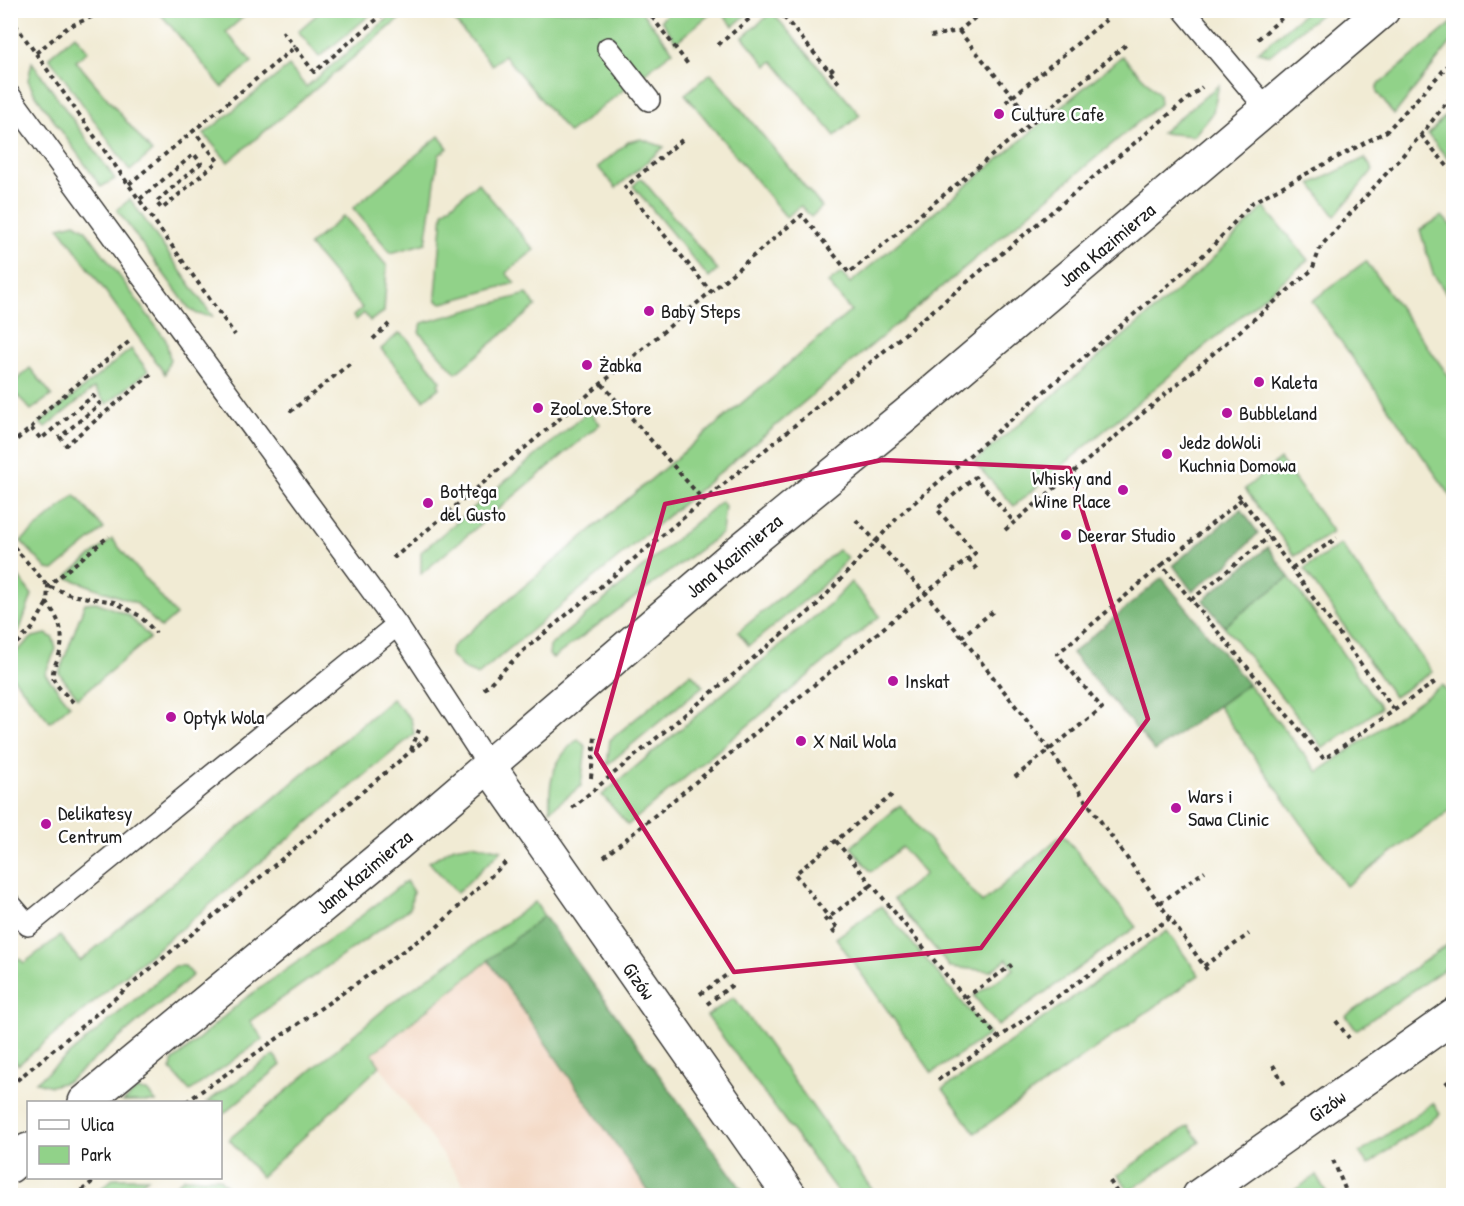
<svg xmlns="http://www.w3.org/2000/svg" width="1464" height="1206" font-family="'Patrick Hand',sans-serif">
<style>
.built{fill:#f2d4be}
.green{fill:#91d289;stroke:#567752;stroke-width:1.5}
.forest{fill:#74b475;stroke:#486848;stroke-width:1.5}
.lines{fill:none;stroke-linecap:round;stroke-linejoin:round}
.lane-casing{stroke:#3c3b38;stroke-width:24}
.street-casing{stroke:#3c3b38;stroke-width:36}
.secondary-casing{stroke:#3c3b38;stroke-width:36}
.path{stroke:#3c3b38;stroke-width:4;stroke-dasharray:4.5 4.5;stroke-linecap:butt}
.lane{stroke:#fff;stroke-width:21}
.street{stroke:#fff;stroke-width:33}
.secondary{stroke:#fff;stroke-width:33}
.marked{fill:none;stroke:#c2185b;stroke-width:4.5;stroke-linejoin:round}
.poi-dot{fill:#b5179e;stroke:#fff;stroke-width:2}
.labels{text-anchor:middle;stroke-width:5;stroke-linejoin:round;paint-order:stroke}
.poi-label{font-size:20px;fill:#1c1c1c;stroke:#fff;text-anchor:start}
.street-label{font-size:20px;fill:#1c1c1c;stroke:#fff}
</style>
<rect width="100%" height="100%" fill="#fff"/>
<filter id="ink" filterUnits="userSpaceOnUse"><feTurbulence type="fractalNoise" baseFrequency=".0167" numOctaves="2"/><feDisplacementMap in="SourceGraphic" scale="12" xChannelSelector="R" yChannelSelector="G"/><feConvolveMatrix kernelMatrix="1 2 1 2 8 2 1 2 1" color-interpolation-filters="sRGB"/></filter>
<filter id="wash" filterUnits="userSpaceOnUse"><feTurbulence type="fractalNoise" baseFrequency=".008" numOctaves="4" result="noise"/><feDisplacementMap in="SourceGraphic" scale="24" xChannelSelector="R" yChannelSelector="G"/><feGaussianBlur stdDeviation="1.35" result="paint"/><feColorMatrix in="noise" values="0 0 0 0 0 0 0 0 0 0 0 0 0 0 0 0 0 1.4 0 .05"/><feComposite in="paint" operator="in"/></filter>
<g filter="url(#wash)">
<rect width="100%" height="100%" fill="#f1ebd4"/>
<path class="built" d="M488,960L651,1195H471L372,1055Z"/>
<g class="green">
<path d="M322,10H375V11L319,57L298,31Z"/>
<path d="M398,10L409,11L228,162L204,134L289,66L306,87Z"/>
<path d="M672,10H714V11L676,42L661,20Z"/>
<path d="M158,11H246L248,13L226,32L252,62L222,87Z"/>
<path d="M446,11H641L673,51L569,133L504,55L492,65Z"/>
<path d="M720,11H751L733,26Z"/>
<path d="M1307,11H1324L1270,55L1258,52Z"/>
<path d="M772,12L860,115L835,136L773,61L767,66L743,37Z"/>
<path d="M1453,22V40L1394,115L1377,92V86Z"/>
<path d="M75,35L88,51L76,61L152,152L130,171L49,57Z"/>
<path d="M1122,56L1159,94L1160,104L478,675L464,669L450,654L452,647L851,311L828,283L841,273L850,283Z"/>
<path d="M32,62L115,179L101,187L33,91L28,80Z"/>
<path d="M711,73L822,207L811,217L801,206L786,217L685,94Z"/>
<path d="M1219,85L1213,112L1194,136L1161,133Z"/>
<path d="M1453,107V165L1428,135Z"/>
<path d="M439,136L448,148L439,155L426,243L391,253L353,208Z"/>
<path d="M641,139L664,147L616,188L598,167L628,142Z"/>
<path d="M1365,158L1373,170L1335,216L1311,184Z"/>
<path d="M641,178L718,270L709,278L633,186Z"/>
<path d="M478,183L534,250L506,273L515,283L443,303L437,301L436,296L443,212Z"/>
<path d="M130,199L213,317L197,314L188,307L117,210Z"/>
<path d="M1264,207L1308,260L1014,506L974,462L1198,273Z"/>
<path d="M344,216L387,266L384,312L370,321L364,313L356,320L353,316L362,308L309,245Z"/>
<path d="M1442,216L1453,228V303L1433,274L1420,230Z"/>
<path d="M75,223L85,229L166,340L170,359L165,374L59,227Z"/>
<path d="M1366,261L1453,382V499L1312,301Z"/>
<path d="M527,294L536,306L456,373L419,332L422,323Z"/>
<path d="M399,333L406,337L441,381L438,384L440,387L424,400L381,349Z"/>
<path d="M131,349L148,371L107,404L94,388L45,428L40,423Z"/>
<path d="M30,368L52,395L31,410L18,396L10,402L11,385Z"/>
<path d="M589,411L600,424L421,574V552Z"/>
<path d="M1280,459L1333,532L1295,556L1245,489Z"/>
<path d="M75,495L104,529L54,570L47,569L21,541Z"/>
<path d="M721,501L725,506L722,533L553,658L549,655L550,646Z"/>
<path d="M112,539L176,615L161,628L136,603L68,578L69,574Z"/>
<path d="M1341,544L1432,672L1394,697L1304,569Z"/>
<path d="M838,550L848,558L821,587L749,646L738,632Z"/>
<path d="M11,567L32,595L20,629L11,637Z"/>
<path d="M1289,577L1381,708L1323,748L1224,626Z"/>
<path d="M851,582L880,616L628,825L602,795L832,602Z"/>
<path d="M96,602L128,615L150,638L78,698L59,673L85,603Z"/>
<path d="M46,634L53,638L56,649L45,674L70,705L50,722L11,675V656L33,637Z"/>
<path d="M691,673L703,686L607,765L610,740Z"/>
<path d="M1248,684L1318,772L1442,685L1453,701V808L1346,886L1218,706Z"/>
<path d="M392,699L411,719L414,734L18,1065L11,1056V966L19,958L24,963L60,936L80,961Z"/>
<path d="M578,739L586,747L581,786L550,810C548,780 554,758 578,739Z"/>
<path d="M900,805L982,903L1063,834L1136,927L998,1026L974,996L1014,969L1007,959L991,971L950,967L894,899L925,874L902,847L871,872L851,847Z"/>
<path d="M472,844L502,850L457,893L429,862L454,847Z"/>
<path d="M406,881L413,892L410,908L250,1021L263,1039L190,1091L171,1070L172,1062L243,1000L347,927Z"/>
<path d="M535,902L544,916L372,1054L380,1066L261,1177L229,1139L388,1006Z"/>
<path d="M881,906L989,1034L932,1073L836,938Z"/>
<path d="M1167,931L1199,975L975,1133L943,1089Z"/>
<path d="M1453,941V963L1356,1030L1346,1016Z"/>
<path d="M175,966H185L193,975L69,1081L51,1086L36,1082Z"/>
<path d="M734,997L876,1195H840L707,1016Z"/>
<path d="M274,1055L281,1065L221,1116L220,1102H207Z"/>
<path d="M137,1090L147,1091L156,1102H123Z"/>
<path d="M1433,1103L1440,1114L1368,1165L1360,1153Z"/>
<path d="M1188,1126L1200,1142L1129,1191L1118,1175Z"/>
<path d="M1316,1175L1328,1195H1288Z"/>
<path d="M114,1178H148L126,1195H102L98,1191Z"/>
<path d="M184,1178H219L235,1195H163Z"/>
</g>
<g class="forest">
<path d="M1241,509L1258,533L1231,562L1192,591L1173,565Z"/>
<path d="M1268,547L1289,577L1224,626L1203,600Z"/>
<path d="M1162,578L1248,684L1155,751L1072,653Z"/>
<path d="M544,916L746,1195H651L488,960Z"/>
</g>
</g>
<g filter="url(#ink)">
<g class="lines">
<defs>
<g id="lane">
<path d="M1184,10L1267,109"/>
<path d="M608,48L649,100"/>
<path d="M10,96L397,625L489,766"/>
<path d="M10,904L28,925L397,625"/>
</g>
<g id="street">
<path d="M489,766L790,1196"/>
<path d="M1199,1196L1454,1016"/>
</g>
<g id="secondary">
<path d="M85,1102L396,845L731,558L906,415L1383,10"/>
<path d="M10,1166L28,1150"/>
</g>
</defs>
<use href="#lane" class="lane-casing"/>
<use href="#street" class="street-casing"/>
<use href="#secondary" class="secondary-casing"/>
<g class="path">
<path d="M266,10V11"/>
<path d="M647,10L652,17L660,10"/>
<path d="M778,10L840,84"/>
<path d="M10,17L235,335"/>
<path d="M652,17L690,67"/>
<path d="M282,31L295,47"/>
<path d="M959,31L1033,121"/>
<path d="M931,36L959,31L984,10"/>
<path d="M1258,39L1291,10"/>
<path d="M718,45L760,10"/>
<path d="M36,53L68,27L108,10"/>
<path d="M830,71L835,67"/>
<path d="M1006,102L1106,20"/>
<path d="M1421,135L1454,174"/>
<path d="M682,140L625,187L711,292"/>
<path d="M129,184L295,47L314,72L388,10"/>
<path d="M1454,194L1448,199L1454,203"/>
<path d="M140,199L194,154L201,163L156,202L162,209L218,161L193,130"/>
<path d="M373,339L389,324"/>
<path d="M602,384L704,501"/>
<path d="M290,412L353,361"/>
<path d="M31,428L41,439L93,396L100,404L60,437L66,445L154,372"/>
<path d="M10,445L31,428L45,411L131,340"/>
<path d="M1238,494L1395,711"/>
<path d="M856,520L925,593L958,632L1049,749L1207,970"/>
<path d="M1005,530L1312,270L1321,246L1421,135L1454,93"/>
<path d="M14,547L48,586L71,595L114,602L140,616L156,633"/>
<path d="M393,555L395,557L802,215L849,273L1127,44"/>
<path d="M968,559L979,572"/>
<path d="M1162,565L1242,499"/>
<path d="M1292,568L1337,538"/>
<path d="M1191,600L1269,537"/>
<path d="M961,637L996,609"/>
<path d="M10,649L32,629L47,603"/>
<path d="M484,689L523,651L1202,87"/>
<path d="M73,702C67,696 57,687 54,680C50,671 58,660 60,652C65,632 58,617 47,603L48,586L109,536"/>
<path d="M411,750L419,730"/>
<path d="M1015,777L1102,708L1057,654L1162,565L1324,759L1438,680"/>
<path d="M591,778L595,737"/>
<path d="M572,808L815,607L901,514L1209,250L1253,202L1387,131L1454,59"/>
<path d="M836,841L998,1038"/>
<path d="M604,857L975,553L937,509L975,477L1014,522"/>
<path d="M1160,903L1205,871"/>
<path d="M824,921L873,884"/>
<path d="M832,933L838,929L795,874L892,795"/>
<path d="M1204,966L1249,934"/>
<path d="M700,994L728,974"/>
<path d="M965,998L1012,965"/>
<path d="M707,1004L735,983"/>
<path d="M1336,1021L1349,1038"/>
<path d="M1273,1065L1285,1085"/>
<path d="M938,1080L1170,918"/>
<path d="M1446,1081L1454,1091"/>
<path d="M10,1086L428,737"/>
<path d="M186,1102L436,928L506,862"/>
<path d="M1333,1160L1348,1196"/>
<path d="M1110,1181L1119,1196"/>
<path d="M75,1196L97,1178"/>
</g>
<use href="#lane" class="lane"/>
<use href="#street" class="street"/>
<use href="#secondary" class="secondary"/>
</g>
</g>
<path class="marked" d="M882,460L1069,468L1148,719L981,948L734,972L596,753L665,504Z"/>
<g class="poi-dot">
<circle cx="999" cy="114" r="6"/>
<circle cx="649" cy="311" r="6"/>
<circle cx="587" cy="365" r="6"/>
<circle cx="1259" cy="382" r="6"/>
<circle cx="538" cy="408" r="6"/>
<circle cx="1227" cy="413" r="6"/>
<circle cx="1167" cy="454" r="6"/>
<circle cx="1123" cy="490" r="6"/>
<circle cx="428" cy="503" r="6"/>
<circle cx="1066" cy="535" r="6"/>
<circle cx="893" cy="681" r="6"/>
<circle cx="171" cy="717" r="6"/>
<circle cx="801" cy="741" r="6"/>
<circle cx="1176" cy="808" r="6"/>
<circle cx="46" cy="824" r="6"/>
</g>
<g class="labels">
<g class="poi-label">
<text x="1011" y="121">Culture Cafe</text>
<text x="661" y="318">Baby Steps</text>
<text x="599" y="372">Żabka</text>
<text x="1271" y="389">Kaleta</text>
<text x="550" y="415">ZooLove.Store</text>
<text x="1239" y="420">Bubbleland</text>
<text x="1179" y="449">Jedz doWoli<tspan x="1179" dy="23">Kuchnia Domowa</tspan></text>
<text x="1111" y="485" text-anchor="end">Whisky and<tspan x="1111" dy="23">Wine Place</tspan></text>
<text x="440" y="498">Bottega<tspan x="440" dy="23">del Gusto</tspan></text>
<text x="1078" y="542">Deerar Studio</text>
<text x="905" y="688">Inskat</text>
<text x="183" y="724">Optyk Wola</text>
<text x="813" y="748">X Nail Wola</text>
<text x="1188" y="803">Wars i<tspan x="1188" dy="23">Sawa Clinic</tspan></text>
<text x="58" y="820">Delikatesy<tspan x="58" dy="23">Centrum</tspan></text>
</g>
<g class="street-label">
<text transform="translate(1107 245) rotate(-40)" y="7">Jana Kazimierza</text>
<text transform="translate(734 556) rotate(-40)" y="7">Jana Kazimierza</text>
<text transform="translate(364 872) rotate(-40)" y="7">Jana Kazimierza</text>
<text transform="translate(639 981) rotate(55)" y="7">Gizów</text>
<text transform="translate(1327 1106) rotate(-35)" y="7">Gizów</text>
</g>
</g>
<rect width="1464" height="1206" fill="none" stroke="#fff" stroke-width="36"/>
<rect x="27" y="1101" width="195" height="78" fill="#ffffff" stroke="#a4a4a4" stroke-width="1.5"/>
<rect x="39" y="1120" width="30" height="9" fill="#ffffff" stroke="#a4a4a4" stroke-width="1.5"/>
<text x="81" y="1131" font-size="18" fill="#1c1c1c">Ulica</text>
<rect x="39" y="1146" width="30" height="18" fill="#91d289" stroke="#a4a4a4" stroke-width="1.5"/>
<text x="81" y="1161" font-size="18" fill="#1c1c1c">Park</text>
</svg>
